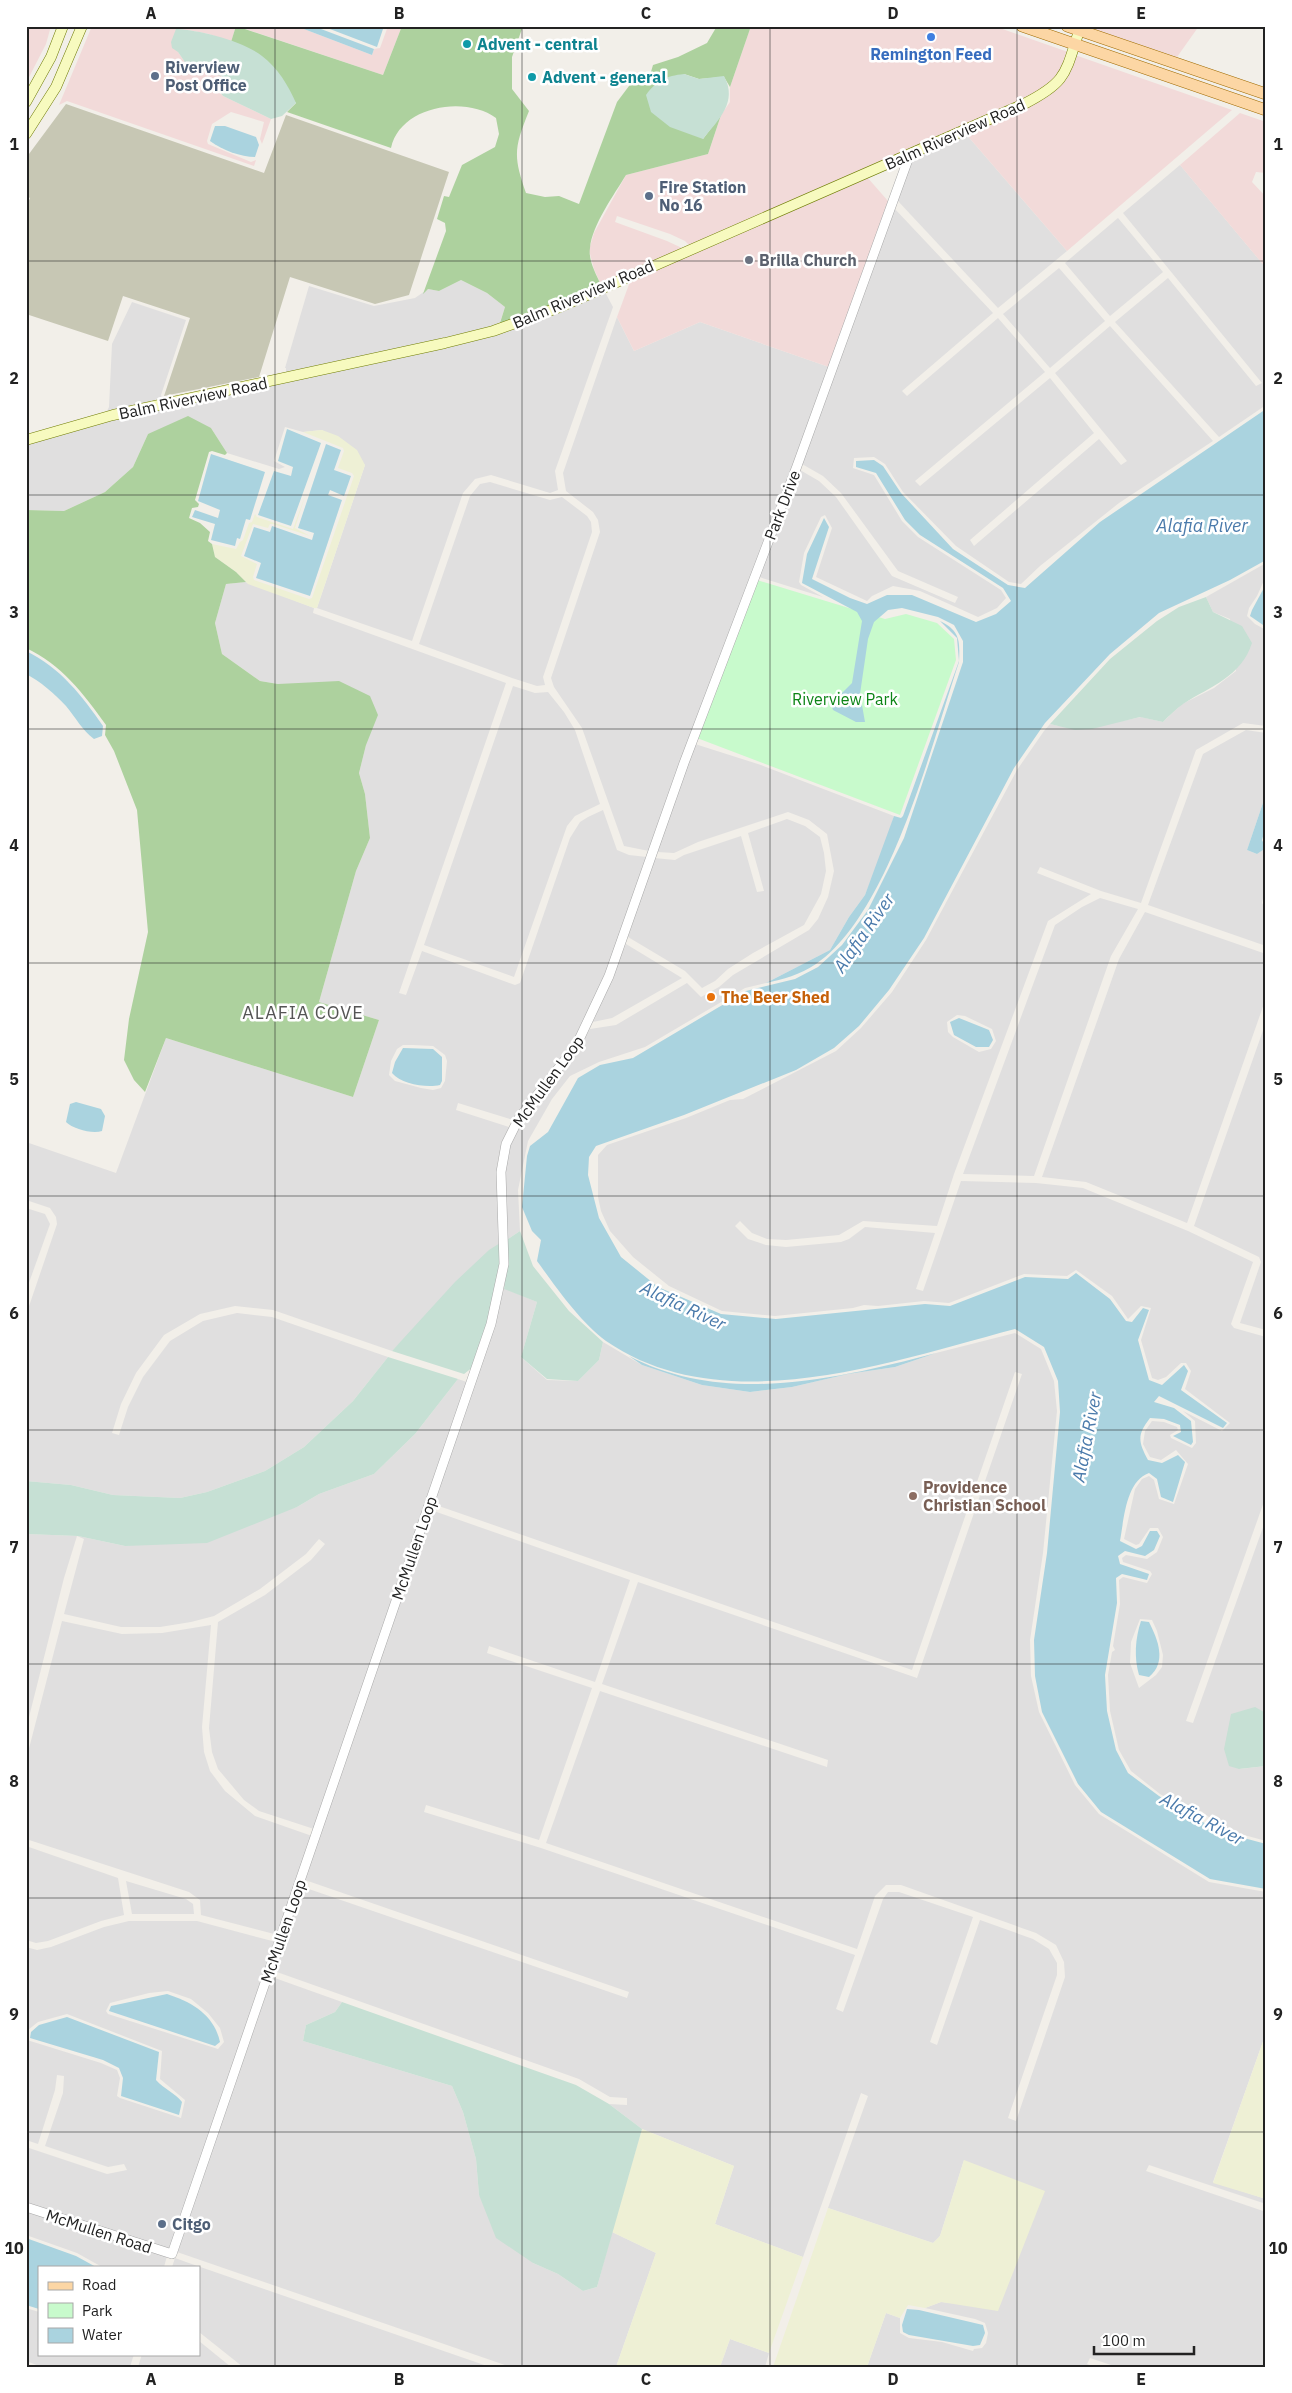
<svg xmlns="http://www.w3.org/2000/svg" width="1292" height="2393" font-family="'IBM Plex Sans',sans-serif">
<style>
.residential{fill:#e0dfdf;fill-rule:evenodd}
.commercial{fill:#f2dad9}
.construction{fill:#c7c7b4}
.farmland{fill:#eef0d5}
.forest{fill:#add19e}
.wetland{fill:#c6e0d4}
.park{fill:#c8facc}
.water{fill:#aad3df}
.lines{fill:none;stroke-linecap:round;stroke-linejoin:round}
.tertiary-casing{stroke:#a9a9a9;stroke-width:10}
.secondary-casing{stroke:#707d05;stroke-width:11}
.primary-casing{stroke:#a06b00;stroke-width:12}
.tertiary{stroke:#fff;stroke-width:9}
.secondary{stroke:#f7fabf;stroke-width:10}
.primary{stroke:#fcd6a4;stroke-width:11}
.grid{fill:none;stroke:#222;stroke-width:1;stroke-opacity:0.55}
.shop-dot{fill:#3f7fe0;stroke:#fff;stroke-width:2}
.culture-dot{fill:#0f9aa8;stroke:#fff;stroke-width:2}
.service-dot{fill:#5c6f8a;stroke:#fff;stroke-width:2}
.worship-dot{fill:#6b7280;stroke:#fff;stroke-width:2}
.food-dot{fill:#e8710a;stroke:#fff;stroke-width:2}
.education-dot{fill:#8d6e63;stroke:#fff;stroke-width:2}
.labels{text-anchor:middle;stroke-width:5;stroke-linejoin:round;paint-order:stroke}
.culture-label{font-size:16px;font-weight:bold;fill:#0d838f;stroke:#fff;text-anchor:start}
.shop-label{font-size:16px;font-weight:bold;fill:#366cbe;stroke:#fff}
.service-label{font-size:16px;font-weight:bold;fill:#4e5e75;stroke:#fff;text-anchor:start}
.street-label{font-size:16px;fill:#222;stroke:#fff}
.worship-label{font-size:16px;font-weight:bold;fill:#5b616d;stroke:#fff;text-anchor:start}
.park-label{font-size:16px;fill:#0c8416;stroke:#fff}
.food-label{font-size:16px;font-weight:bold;fill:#c56008;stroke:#fff;text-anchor:start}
.education-label{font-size:16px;font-weight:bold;fill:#785e54;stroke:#fff;text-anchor:start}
.water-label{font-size:18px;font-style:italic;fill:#4a7aab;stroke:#fff}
.neighbourhood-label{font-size:18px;letter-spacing:1px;fill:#555;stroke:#fff}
.neatline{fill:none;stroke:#222;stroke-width:2}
.grid-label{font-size:16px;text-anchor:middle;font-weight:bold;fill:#222}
</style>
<rect width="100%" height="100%" fill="#f2efe9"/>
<g class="residential">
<path d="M966,134L1067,251L998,308L897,200L913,157Z"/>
<path d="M1180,165L1266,268V405L1219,437L1115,322L1168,278L1256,386L1262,383L1123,213Z"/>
<path d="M894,208L993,313L902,391L907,396L998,318L1045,372L915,481L920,486L1050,378L1094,433L970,540L974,546L1099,439L1121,465L1127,461L1055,373L1110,326L1213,441L1119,503L1040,566L1021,584L1009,582L956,546L903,492L885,464L874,457L854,458L853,468L874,475L902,521L918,537L1001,590L1006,598L997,608L978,617L920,591L893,586L872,596L867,601L816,577L832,528L825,515L821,517L804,553L799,582L801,585L823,597L759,577L800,470L819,481L836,497L892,576L955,603L958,597L898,571L841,493L823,476L802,464Z"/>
<path d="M1118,218L1163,272L1110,316L1065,263Z"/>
<path d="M1059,268L1105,321L1050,368L1003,314Z"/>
<path d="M461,280L487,293L505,307L500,322L503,324L286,374V368H285L309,286L374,306L415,298L428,289L439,291Z"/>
<path d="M605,292L613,307L555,471L558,490L550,493L491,475L475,479L463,493L412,641L317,608L365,465L322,430L303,432L285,427L274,461L285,467L279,469L227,453L211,428L148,434L133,467L105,492L64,511L26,510V444L115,418L517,328Z"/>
<path d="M132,302L186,320L161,395L162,398L106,413L109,407L112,344Z"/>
<path d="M617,317L634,351L700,322L829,367L649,851L624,846L582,728L554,687L551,678L600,532L598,520L593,512L566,491L563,473Z"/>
<path d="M490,482L550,500L562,497L587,516L591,522L592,532L543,677L545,685L537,686L512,678L419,644L470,496L480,484Z"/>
<path d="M1266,563V576L1257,596L1249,608L1247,616L1255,624L1266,630V726L1243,723L1196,750L1141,903L1101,891L1040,867L1037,873L1091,894L1048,921L954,1174L937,1226L863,1221L839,1235L786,1240L767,1239L752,1233L740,1221L735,1226L748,1239L766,1245L786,1247L841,1242L849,1239L865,1227L935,1233L916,1289L923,1291L961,1181L1036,1183L1083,1188L1188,1231L1253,1262L1231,1324L1234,1328L1266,1337V1496L1186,1721L1193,1723L1266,1519V1713L1255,1708L1240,1769L1266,1766V1841L1226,1830L1201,1811L1186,1809L1160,1794L1131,1771L1119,1750L1110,1711L1108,1675L1112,1652L1115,1650L1113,1646L1120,1604L1119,1580L1123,1577L1147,1583L1152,1574L1150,1571L1123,1562L1122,1558L1126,1555L1147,1559L1157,1552L1163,1537L1158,1528H1150L1139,1544L1136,1545L1124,1539L1135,1489L1142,1479L1149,1476L1154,1480L1159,1499L1174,1504L1188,1464L1176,1450L1161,1460L1150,1457L1143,1444L1145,1431L1152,1421L1164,1422L1177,1427L1178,1430L1170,1435L1171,1438L1192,1448L1196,1443L1195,1421L1183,1411L1222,1431L1230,1423L1185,1389L1191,1371L1186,1363H1181L1166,1377L1158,1380L1152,1378L1141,1340L1151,1308L1141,1306L1128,1319L1112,1296L1076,1270L1067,1276L1024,1274L949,1303L924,1301L878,1306L864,1305L853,1308L775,1316L722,1311L669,1286L633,1257L610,1231L601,1211L598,1197V1155L607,1145L686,1118L730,1100L743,1099L836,1051L861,1028L892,992L926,940L1017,770L1044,731L1050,724L1059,726L1117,722L1141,717L1163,722L1182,704L1214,688L1236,671L1230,619L1213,612L1206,597ZM957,1015L965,1016L992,1029L996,1041L991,1049L979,1052L953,1037L948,1032L947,1022ZM1140,1619L1152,1620L1157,1631L1163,1655L1162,1667L1156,1675L1139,1688L1130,1663L1131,1642Z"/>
<path d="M246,582L314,608L313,613L506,683L399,993L406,995L422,951L515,985L520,983L570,838L580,822L588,817L603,810L617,850L629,855L647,857L606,975L572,1044L513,1120L458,1103L456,1110L509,1127L502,1142L497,1165L500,1243L392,1351L273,1310L235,1306L200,1314L164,1335L136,1373L121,1404L112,1433L119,1435L128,1407L143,1377L170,1341L203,1321L237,1313L272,1317L388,1357L353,1401L304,1447L265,1471L207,1492L180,1498L113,1495L71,1485L26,1481V1315L57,1224L56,1217L50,1208L26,1200V1142L116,1173L166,1038L353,1097L379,1020L319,1002L356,871L370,838L365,794L359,773L366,745L296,684H278L260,681L222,654L215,623L226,584ZM413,1045L433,1046L445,1055L447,1061L445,1081L441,1088L433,1090L421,1088L395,1081L389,1075L391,1061L397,1049L403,1045Z"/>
<path d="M513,686L535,693L548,692L564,712L575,730L600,804L575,816L567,826L514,977L424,945Z"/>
<path d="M1246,730L1266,733V794L1247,850L1257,854L1266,848V883L1262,903L1266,909V946L1148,905L1203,754Z"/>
<path d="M695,744L761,765L894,816L887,840L865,895L849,917L830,950L766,983L745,988L645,1047L599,1062L570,1076L552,1099L528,1141L518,1190L520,1231L508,1239L504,1172L509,1145L518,1126L581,1045L590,1029L616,1025L687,983L701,997L719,987L733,975L809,930L818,919L828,897L834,871L827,834L809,820L788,812L698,842L674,853L657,852Z"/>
<path d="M787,819L805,826L820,837L824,853L826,871L821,894L804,925L753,953L728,969L715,981L702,988L685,971L628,937L654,858L675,860L684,855L741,836L757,892L764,891L748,833Z"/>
<path d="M1100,898L1138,909L1111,956L1034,1176L963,1174L1055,925L1082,907Z"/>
<path d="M1145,912L1266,954V998L1187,1223L1086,1182L1042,1177L1119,959Z"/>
<path d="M626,944L682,978L612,1018L593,1022Z"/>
<path d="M1266,1022V1330L1240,1323L1261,1262L1259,1257L1194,1226Z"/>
<path d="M26,1208L45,1214L50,1224L26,1291Z"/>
<path d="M504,1288L537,1302L521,1357L547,1380L578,1381L599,1360L603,1342L642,1365L702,1385L750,1392L792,1387L848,1374L895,1367L936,1353L1015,1333L1041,1349L1054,1381L1057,1411L1043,1553L1030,1640L1031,1676L1039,1712L1075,1785L1099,1814L1209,1882L1266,1892V2033L1213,2182L1266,2199V2204L1149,2165L1146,2171L1266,2212V2367H1117L1090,2358L1087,2364L1095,2367H867L886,2313L900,2318V2333L909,2338L942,2342L973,2351L974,2349L982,2348L986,2343L988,2333L985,2323L975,2319L925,2308L941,2302L965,2304L964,2160L940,2236L933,2243L828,2208L868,2096L861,2093L803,2257L715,2224L734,2166L642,2129L609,2104L627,2105V2098L610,2097L579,2079L274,1971L303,1887L627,1998L629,1992L305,1880L431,1510L630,1580L595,1682L489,1646L487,1653L592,1688L539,1840L426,1805L424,1812L541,1848L855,1955L836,2009L843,2012L883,1899L888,1892H899L973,1917L930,2042L937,2045L980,1920L1033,1939L1049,1949L1057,1963V1975L1008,2118L1016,2121L1065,1977L1064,1962L1056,1945L1036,1933L901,1885H886L875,1896L857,1949L546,1843L600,1691L827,1767L828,1760L602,1684L638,1582L917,1678L1022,1374L1015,1372L912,1670L433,1504L494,1325Z"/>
<path d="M458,1379L467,1382L314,1829L259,1811L244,1800L218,1769L212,1752L209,1728L218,1622L265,1595L311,1560L325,1544L319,1539L306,1554L260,1589L214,1616L191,1622L160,1627H121L64,1614L84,1539L77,1536L64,1578L26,1729V1534L78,1536L125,1546L297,1507L319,1494L374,1474L415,1434Z"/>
<path d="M62,1621L122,1634L162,1633L211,1625L202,1727L204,1752L210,1771L225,1791L255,1816L312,1836L278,1935L201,1915L200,1900L189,1892L26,1839V1760Z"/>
<path d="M26,1846L118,1878L124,1915L101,1921L48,1941L36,1943L26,1940Z"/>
<path d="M126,1881L186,1899L193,1904L194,1914H132Z"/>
<path d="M129,1921H197L276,1942L170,2250L26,2204V2147L107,2174L127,2170L124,2164L108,2167L45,2146L63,2093L64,2076L57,2075L55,2090L38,2144L26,2140V1947L37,1950L51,1947L104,1927ZM168,1991L191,1999L208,2013L220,2028L224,2042L218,2049L108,2014L106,2011L110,2003L149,1993ZM67,2014L162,2051L160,2079L185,2100L181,2118L120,2098L117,2096L120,2078L117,2070L101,2063L27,2040L28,2030L38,2022Z"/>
<path d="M272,1977L342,2002L335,2012L306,2025L303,2041L452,2086L463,2112L476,2159L479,2195L533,2263L558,2274L583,2291L597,2287L612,2232L656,2253L616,2367H511L177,2252Z"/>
<path d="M26,2211L167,2256L164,2267H102L77,2253L26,2235Z"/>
<path d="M175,2258L186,2262L490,2367H243L199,2332V2267H172Z"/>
<path d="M26,2308L39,2312V2354H134L130,2367H42L26,2361Z"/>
<path d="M730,2339L769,2353L765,2367H720Z"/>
<path d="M199,2341L231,2367H138L142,2354H199Z"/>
</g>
<g class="commercial">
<path d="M26,26H51L46,44L26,83Z"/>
<path d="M92,26H236L231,42L209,34L188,30L178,52L189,68L222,75L219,91L223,96L271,119L262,144L260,139L264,122L231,112L212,124L207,141L208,144L251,162L256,160L254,166L67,101L59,105Z"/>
<path d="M237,26H296L372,55L374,49L380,48L388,26H402L383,75Z"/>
<path d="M751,26H994L1068,52L1062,69L1045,89L689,245L685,241L670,234L617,216L615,222L667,241L682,248L601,285L594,269L589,250L594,233L626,175L708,154L721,115L730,102V87Z"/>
<path d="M1085,26H1199L1177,57Z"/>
<path d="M1075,55L1232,110L1067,251L966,134L1050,95L1064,82Z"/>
<path d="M1240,113L1266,122V173L1256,172L1252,182L1266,197V268L1180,165Z"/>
<path d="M867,177L888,201L829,367L700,322L634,351L617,317L631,279Z"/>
</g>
<path class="construction" d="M66,104L264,173L286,115L449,172L409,295L375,304L290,277L259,377L164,396L190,318L123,296L108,341L26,314V208L30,198L26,196V158Z"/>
<g class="farmland">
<path d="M322,430L338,436L357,450L365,465L317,608H314L248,584L236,572L215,557L212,544L236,549L240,542L243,540L249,523L252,522L255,514L257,517L293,529L305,496L295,528L310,536L273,524H270L268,528L253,524L241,556L257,564L253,577L254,580L309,599L312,598L354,476L352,473L338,468L344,451L343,448L303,432Z"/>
<path d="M1266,2033V2199L1213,2183Z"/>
<path d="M642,2129L734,2166L715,2224L803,2257L769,2353L730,2339L720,2367H616L656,2253L612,2232Z"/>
<path d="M964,2160L1045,2191L998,2311L941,2302L925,2308L908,2305L900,2318L886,2313L867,2367H773L828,2208L933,2243L940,2236Z"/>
</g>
<g class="forest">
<path d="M236,26L383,75L402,26H523L512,57V89L529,111C514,148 513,156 526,193L545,197L559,196L579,204L617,102L632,82H648L653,65L678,57L707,43L717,26H751L730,87L724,77L699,79L684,74L703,139L721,115L708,154L626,175C614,195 592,225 590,248C588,260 596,274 601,285L558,304L503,324L500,323L505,307L487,293L461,280L439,291L428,289L423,294L446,231L445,223L437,219L444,196L449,197L462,165L495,147L499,134L496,118C465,95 400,106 391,148L287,112L296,103L231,42Z"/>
<path d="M188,416L211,428L227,453L225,455L212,451L209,452L195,500L199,504L198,507L192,508L189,518L200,523L210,532L208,541L212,544L215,557L236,572L246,582L226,584L215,623L222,654L260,681L278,684L339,681L370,696L378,715L366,745L359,773L365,794L370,838L356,871L319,1002L379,1020L353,1097L166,1038L145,1092L134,1080L124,1060L129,1019L148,932L137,810L114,751L105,735L106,725C84,694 61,664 26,648V510L64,511L105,492L133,467L148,434Z"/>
</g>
<g class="wetland">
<path d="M176,29C200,30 243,41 262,56C278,68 288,85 296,103L282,116L271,119L223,96L219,91L222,76L189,68L178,52L172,48L171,42Z"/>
<path d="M684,74L699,79L724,76C738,102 719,119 703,139L670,127L651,112L646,95C657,80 666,76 684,74Z"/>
<path d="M1206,597L1213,612L1242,626L1252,643C1241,677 1211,686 1183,704C1176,709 1169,716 1163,722L1140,717L1092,729L1075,730L1050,724L1110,659L1157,621L1179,607Z"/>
<path d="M520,1231L533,1266L569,1311L603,1342L599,1360L578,1381L547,1379L521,1357L537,1302L504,1289L507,1265L508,1239Z"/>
<path d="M500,1243V1264L487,1323L473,1367L464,1374L392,1351L455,1282L489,1250Z"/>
<path d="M388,1357L458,1379L415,1434L374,1474L319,1494L297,1507L207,1543L125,1546L78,1536L26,1534V1481L71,1485L113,1495L180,1498L207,1492L265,1471L304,1447L353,1401Z"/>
<path d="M1255,1707L1266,1713V1766L1239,1769L1229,1766L1224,1749L1231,1714Z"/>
<path d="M342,2002L576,2085L609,2104L642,2129L597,2287L583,2291L558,2274L533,2263L496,2238L479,2195L476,2159L463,2112L452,2086L303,2041L306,2025L335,2012Z"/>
</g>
<path class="park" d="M757,580L885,619L906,614L937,623L954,639L956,660L900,815L697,738Z"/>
<g class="water">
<path d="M296,26H318L321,29L374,49L372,55Z"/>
<path d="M322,26H384L377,47Z"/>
<path d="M215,126H225L256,137L259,145L255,157C241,157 222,150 210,141Z"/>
<path d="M1266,409V560L1230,580L1159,613L1110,654L1045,723L1014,768L924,938L889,990L859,1026L834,1048L796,1070L684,1115L596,1146L589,1157L588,1175L599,1218L621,1257L658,1287L721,1314L776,1319L925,1304L950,1306L1025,1277L1068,1279L1076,1273L1110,1299L1126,1321L1132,1322L1143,1308L1149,1310L1138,1340L1149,1380L1162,1385L1184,1365L1188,1371L1181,1390L1227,1423L1223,1428L1159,1396L1154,1402L1174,1408L1191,1421L1193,1442L1191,1445L1173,1436L1181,1432L1180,1425L1164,1419L1150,1418C1137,1435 1138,1441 1148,1460L1162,1463L1178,1455L1185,1462L1173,1502L1161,1497L1157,1479L1149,1473C1126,1481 1124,1519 1120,1541L1136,1549L1142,1546L1150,1531H1157L1160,1536L1154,1550L1145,1556L1125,1551L1118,1556L1120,1564L1149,1574L1147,1580L1122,1574L1116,1578L1117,1603L1105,1675L1107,1711L1116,1750L1128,1773L1159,1796L1218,1831L1266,1844V1889L1210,1879L1101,1812L1078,1784L1042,1712L1035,1676L1034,1640L1047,1553L1060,1412L1058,1381L1044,1347L1015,1329C890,1362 724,1422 606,1341C581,1323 555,1286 537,1261L541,1240L532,1231L522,1207L527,1156L530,1146L548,1132L578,1078L600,1065L633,1058L746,991L795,979L818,967L842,945L868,910L904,838L963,662V641L954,625L938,617L902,608L888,610L874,622L868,639L860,694L865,722H856L833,710L831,704L852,683L862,621L857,612L802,583L807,554L824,518L829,527L812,579L850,598L867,604L887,595H912L976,622L996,614L1011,601L1003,588L920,535L905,520L876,473L856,467V461L874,460L883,466L901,493L953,549L1008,585L1025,588L1100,522Z"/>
<path d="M287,429L321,443L291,526L258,515L274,471L291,476L293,467L278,461Z"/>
<path d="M326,444L341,450L334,470L351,476L344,496L330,490L328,495L342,500L310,596L256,578L261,563L244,556L254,527L270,532L272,526L312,540L314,533L298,528Z"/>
<path d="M211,454L265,472L250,520L246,519L240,539L237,538L235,546L211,540L215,524L192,517L195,510L218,518L220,510L198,501Z"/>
<path d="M1266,584V627L1250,616L1252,610Z"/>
<path d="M940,621C960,631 960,640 959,662C931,746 890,913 816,964C800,975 783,979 766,983L830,950L849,917L865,895L894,816L901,818L903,816L959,661L957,638Z"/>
<path d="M26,651C60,667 83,697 103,726L102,736L94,739C82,730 76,718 66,706C55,694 40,681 26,674Z"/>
<path d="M1266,794V826L1262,840L1266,848L1257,854L1247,850Z"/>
<path d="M959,1018L989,1030L993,1040L989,1047H976L954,1035L950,1022Z"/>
<path d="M403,1048L433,1049L442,1057V1081L440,1085C426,1088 401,1084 392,1073L395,1062Z"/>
<path d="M76,1102L101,1109L105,1116L102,1131C92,1134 73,1129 66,1122L70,1104Z"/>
<path d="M936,1353L895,1367L848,1374L792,1387L750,1392L702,1385L642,1365L629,1356C724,1406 837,1379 936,1353Z"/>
<path d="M1141,1621L1149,1622C1158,1640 1167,1662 1149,1677L1139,1675C1134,1658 1135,1639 1141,1621Z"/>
<path d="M167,1994C192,2002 214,2015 220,2042L215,2046L109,2011L111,2006Z"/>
<path d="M67,2017L159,2052L156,2080C164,2089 175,2093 182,2102L179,2115L121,2096L123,2078L119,2068L103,2060L30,2038L31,2032L39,2025Z"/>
<path d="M26,2238L76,2256L96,2267H39V2309L26,2305Z"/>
<path d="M907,2309L919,2310L983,2325L985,2333L980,2345L973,2346L909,2335L903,2332L902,2325Z"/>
</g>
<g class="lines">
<defs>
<path id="tertiary" d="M26,2207L172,2254L491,1324L504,1264L501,1172L506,1144L519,1118L576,1046L609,976L684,763L797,466L910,154"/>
<g id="secondary">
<path d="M26,102L51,57L63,26"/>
<path d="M26,134L56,87L82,26"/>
<path d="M26,440L113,415L445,343L493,331L560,307L1024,104C1067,82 1065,74 1079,31"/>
</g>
<g id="primary">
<path d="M1022,26L1266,110"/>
<path d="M1067,26L1266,94"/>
</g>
</defs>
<use href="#tertiary" class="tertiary-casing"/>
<use href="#secondary" class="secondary-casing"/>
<use href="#primary" class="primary-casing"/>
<use href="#tertiary" class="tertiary"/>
<use href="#secondary" class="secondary"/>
<use href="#primary" class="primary"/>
</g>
<path class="grid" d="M275,26V2367M522,26V2367M770,26V2367M1017,26V2367M26,261H1266M26,495H1266M26,729H1266M26,963H1266M26,1196H1266M26,1430H1266M26,1664H1266M26,1898H1266M26,2132H1266"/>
<circle class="shop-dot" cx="931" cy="37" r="5"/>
<g class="culture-dot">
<circle cx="467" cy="44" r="5"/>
<circle cx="532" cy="77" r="5"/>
</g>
<g class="service-dot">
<circle cx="155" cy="76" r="5"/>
<circle cx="649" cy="196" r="5"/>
<circle cx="162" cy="2224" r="5"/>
</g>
<circle class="worship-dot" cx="749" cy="260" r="5"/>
<circle class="food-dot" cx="711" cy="997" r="5"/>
<circle class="education-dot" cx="913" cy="1496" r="5"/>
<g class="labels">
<g class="culture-label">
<text x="477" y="50">Advent - central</text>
<text x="542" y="83">Advent - general</text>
</g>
<g class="shop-label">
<text x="931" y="60">Remington Feed</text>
</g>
<g class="service-label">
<text x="165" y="73">Riverview<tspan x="165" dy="18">Post Office</tspan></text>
<text x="659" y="193">Fire Station<tspan x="659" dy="18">No 16</tspan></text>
<text x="172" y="2230">Citgo</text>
</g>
<g class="street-label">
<text transform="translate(955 134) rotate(-24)" y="6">Balm Riverview Road</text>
<text transform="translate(583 294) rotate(-23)" y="6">Balm Riverview Road</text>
<text transform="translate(193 398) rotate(-12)" y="6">Balm Riverview Road</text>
<text transform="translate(782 505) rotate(-69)" y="6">Park Drive</text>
<text transform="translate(548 1081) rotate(-54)" y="6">McMullen Loop</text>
<text transform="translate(414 1548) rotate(-71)" y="6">McMullen Loop</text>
<text transform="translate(283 1931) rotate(-71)" y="6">McMullen Loop</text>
<text transform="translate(99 2231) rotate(18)" y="6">McMullen Road</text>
</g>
<g class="worship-label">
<text x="759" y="266">Brilla Church</text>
</g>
<g class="park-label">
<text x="845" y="705">Riverview Park</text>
</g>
<g class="food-label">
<text x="721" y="1003">The Beer Shed</text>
</g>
<g class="education-label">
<text x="923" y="1493">Providence<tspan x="923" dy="18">Christian School</tspan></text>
</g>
<g class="water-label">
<text x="1202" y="532">Alafia River</text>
<text transform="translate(864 933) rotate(-55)" y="6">Alafia River</text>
<text transform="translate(683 1306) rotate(25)" y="6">Alafia River</text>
<text transform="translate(1087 1437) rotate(-79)" y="6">Alafia River</text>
<text transform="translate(1202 1819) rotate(28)" y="6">Alafia River</text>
</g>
<g class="neighbourhood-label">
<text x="303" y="1019">ALAFIA COVE</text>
</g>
</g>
<rect width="1292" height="2393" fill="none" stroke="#ffffff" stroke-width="55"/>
<rect x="38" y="2266" width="162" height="90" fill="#ffffff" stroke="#a7a7a7"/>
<rect x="48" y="2282" width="25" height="8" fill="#fcd6a4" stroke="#a7a7a7"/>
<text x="82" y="2290" font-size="15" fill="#222222">Road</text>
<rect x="48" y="2303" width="25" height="15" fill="#c8facc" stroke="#a7a7a7"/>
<text x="82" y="2316" font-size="15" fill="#222222">Park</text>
<rect x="48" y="2328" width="25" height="15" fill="#aad3df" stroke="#a7a7a7"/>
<text x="82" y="2340" font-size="15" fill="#222222">Water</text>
<path d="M1094 2346v8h100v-8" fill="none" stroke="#222222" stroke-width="2.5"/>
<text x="1102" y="2346" font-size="15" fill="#222222" stroke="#ffffff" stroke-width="4" paint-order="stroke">100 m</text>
<rect x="28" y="28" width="1236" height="2338" class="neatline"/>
<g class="grid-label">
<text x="151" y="19">A</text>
<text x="399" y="19">B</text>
<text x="646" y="19">C</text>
<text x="893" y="19">D</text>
<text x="1141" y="19">E</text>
<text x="14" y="150">1</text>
<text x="1278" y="150">1</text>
<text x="14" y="384">2</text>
<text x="1278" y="384">2</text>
<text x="14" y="618">3</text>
<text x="1278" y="618">3</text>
<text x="14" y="851">4</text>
<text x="1278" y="851">4</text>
<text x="14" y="1085">5</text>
<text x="1278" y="1085">5</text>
<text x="14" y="1319">6</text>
<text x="1278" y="1319">6</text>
<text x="14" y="1553">7</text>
<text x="1278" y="1553">7</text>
<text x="14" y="1787">8</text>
<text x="1278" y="1787">8</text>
<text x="14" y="2020">9</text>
<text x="1278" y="2020">9</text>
<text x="14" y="2254">10</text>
<text x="1278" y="2254">10</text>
<text x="151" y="2385">A</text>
<text x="399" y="2385">B</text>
<text x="646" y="2385">C</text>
<text x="893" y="2385">D</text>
<text x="1141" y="2385">E</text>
</g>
</svg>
